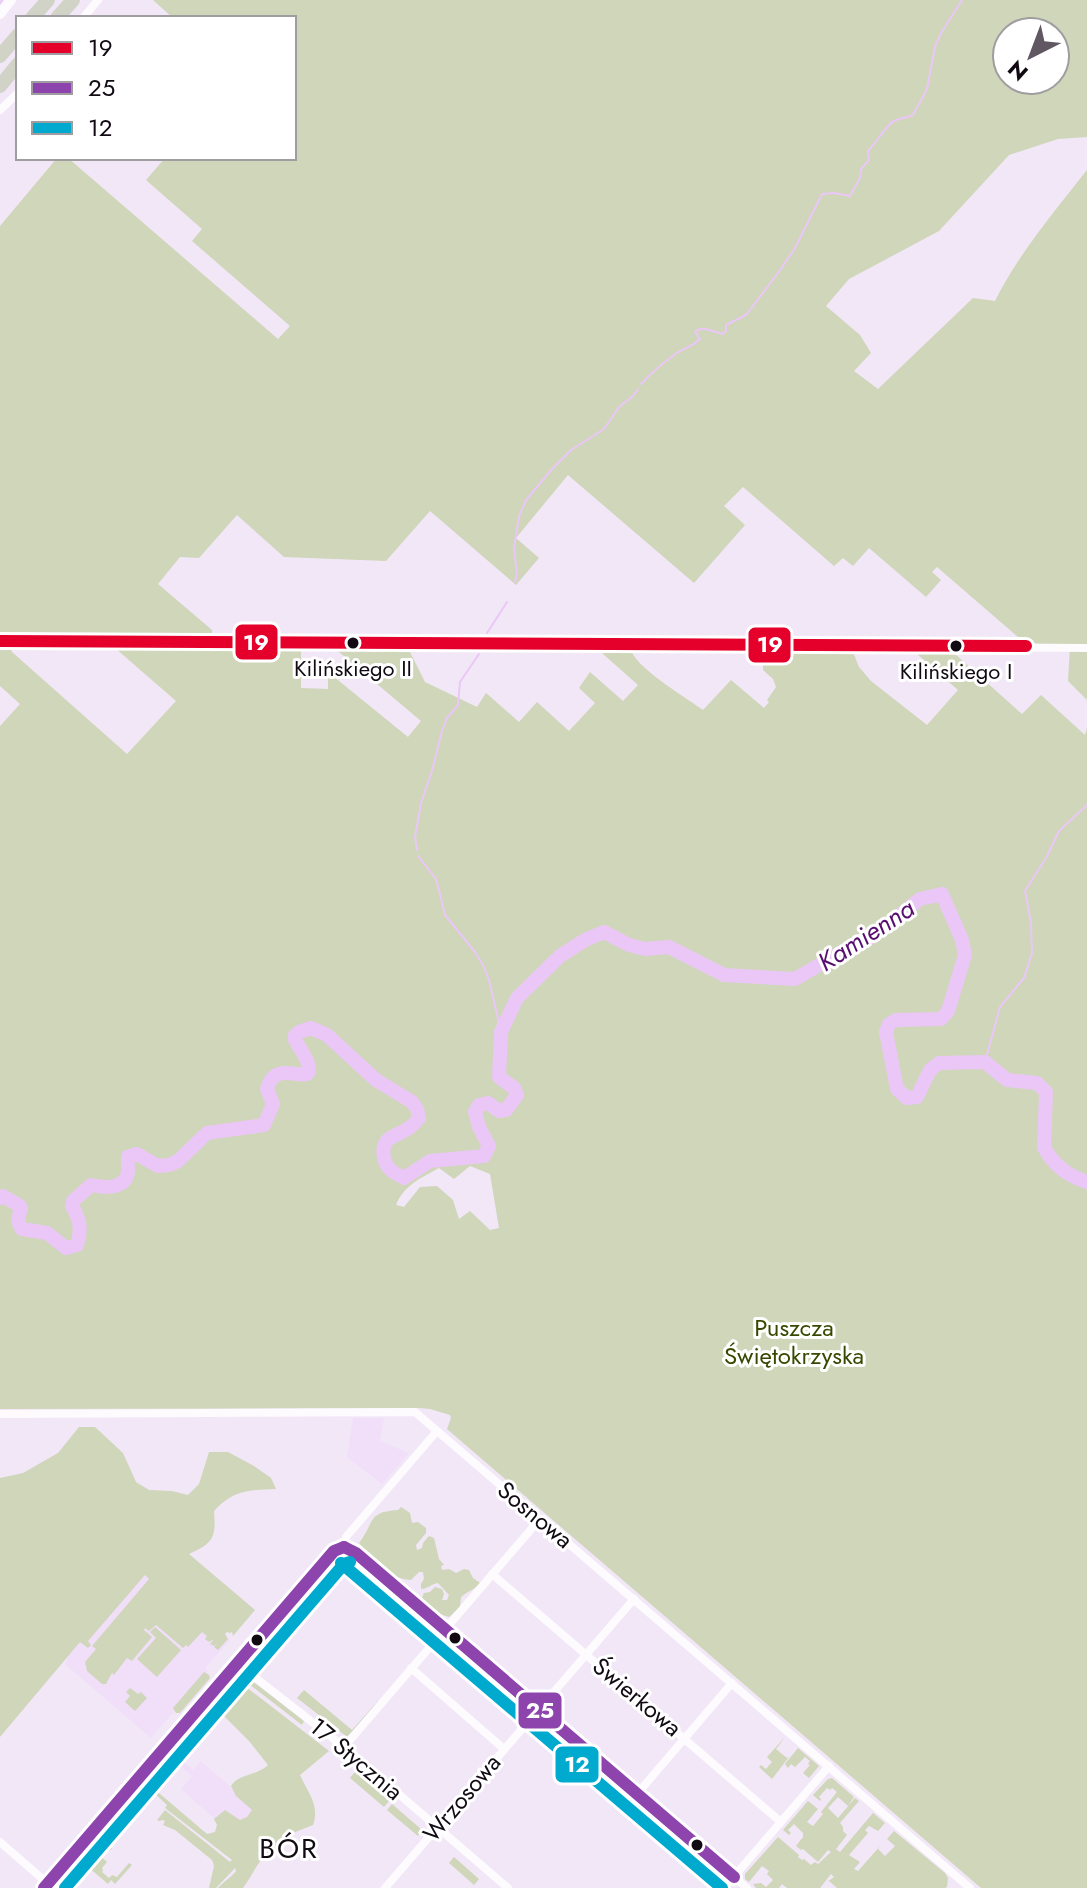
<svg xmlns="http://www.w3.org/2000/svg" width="1087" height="1888" font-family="Jost,sans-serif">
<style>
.built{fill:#f1dff9}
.green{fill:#cfd6b9;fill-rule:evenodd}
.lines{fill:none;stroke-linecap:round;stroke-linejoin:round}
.stream{stroke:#ebc7f8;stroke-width:2}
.river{stroke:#ebc7f8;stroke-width:14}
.minor{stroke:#fdfbfe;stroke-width:8}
.tertiary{stroke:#fdfbfe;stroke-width:10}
.motorway{stroke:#d1d3c7;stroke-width:14}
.bus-1-casing{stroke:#fff;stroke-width:18}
.bus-2-casing{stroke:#fff;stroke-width:18}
.bus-3-casing{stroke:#fff;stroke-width:18}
.bus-1{stroke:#e4002b;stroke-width:12}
.bus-2{stroke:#8e44ad;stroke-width:12}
.bus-3{stroke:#00a9ce;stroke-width:12}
.bus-dot{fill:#110a13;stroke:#fff;stroke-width:3}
.labels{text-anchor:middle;stroke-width:6;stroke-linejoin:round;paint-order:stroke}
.bus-label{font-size:22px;fill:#110a13;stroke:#fff}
.park-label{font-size:24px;fill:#374900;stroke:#fff}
.street-label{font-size:24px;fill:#110a13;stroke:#fff}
.water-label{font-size:26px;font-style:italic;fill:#580e6e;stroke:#fff}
.quarter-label{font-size:28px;letter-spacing:2px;fill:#110a13;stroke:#fff}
.line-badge{stroke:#fff;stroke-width:3}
.badge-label{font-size:22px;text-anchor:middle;font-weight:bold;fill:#fff}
</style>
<rect width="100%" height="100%" fill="#f2e7f7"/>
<g class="built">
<path d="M353,1418H384L380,1441L409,1453L382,1484L347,1457Z"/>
<path d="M168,1537L255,1610L229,1628L224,1635L230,1640L205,1668L208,1672L151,1738L66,1665L67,1657Z"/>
<path d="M172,1752L193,1770L201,1761L272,1823L250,1850L181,1789L192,1776L168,1756Z"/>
</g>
<g class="green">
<path d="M153,0H1087V137L1058,139L1009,155L939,231L849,279L826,306L860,335L871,353L854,371L878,389L973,298L995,301C1019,253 1054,212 1087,170V700L1068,681L1070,646L1025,643L937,567L932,572L941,580L926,597L869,548L853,566L843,558L834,566L743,487L724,506L745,525L694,583L568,475L516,538L539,558L516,585L430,511L386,561L284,557L237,515L199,558L180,557L158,584L212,630V636L5,637L0,632V226L57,158H68L278,339L290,326L192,241L202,229L146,180L165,158H294V18H173ZM1007,32H1055V80H1007Z"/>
<path d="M0,646H10L12,652L127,754L176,701L115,648L301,647V688L328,689V672L408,737L421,721L339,652L338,648H408L425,682L477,707L486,693L519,722L537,702L569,731L595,703L579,688L590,672L623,701L638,685L603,654L601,648L631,649C634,667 687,698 703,710L731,680L764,708L769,702L767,700L776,687L773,679L763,670V658L773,649L853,652L859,667L871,681L927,725L958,690L916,653L955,654L1022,714L1041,695L1085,735L1087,728V1888H981L447,1429L451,1418L450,1415L430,1409L419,1408L0,1409V726L20,704L0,686ZM470,1166L490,1174L499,1228L490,1230L470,1211L459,1219L453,1200L437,1186L420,1187L404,1207L396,1205C404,1185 421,1178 439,1168L454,1179Z"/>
<path d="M79,1427H95L123,1453L136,1482L149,1490L172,1491L188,1495L199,1484L209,1452H228L254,1466L271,1478L276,1489C249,1490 233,1490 214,1511C216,1537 214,1543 189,1554L255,1610L233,1636L232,1632L230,1633L227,1632L225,1634L228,1639L218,1650L214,1647L218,1643L214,1646L210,1644L214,1639L209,1642L205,1639L207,1636L202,1632L188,1647L186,1645L183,1648L156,1625L149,1631L145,1628L144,1630L152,1637L132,1661L127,1658L114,1675L112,1673L106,1684H102L87,1671L85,1662L96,1649L92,1646L149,1579L145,1575L88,1641L91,1645L88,1648L80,1642L0,1737V1478L23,1473L58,1453Z"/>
<path d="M401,1507L410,1513L412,1523L418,1522L426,1528V1533L416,1545L417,1550L422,1548L423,1543L429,1536L434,1538L439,1559L444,1565L441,1566L442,1570L449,1569L456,1573L464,1569L469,1570L473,1578L480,1583C472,1592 469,1590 461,1597L460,1607L449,1617L430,1611L422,1598L424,1593L430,1592L435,1587L442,1589L444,1594L442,1600H447L449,1595L438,1583C431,1584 428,1589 421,1589V1584L424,1579L423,1572H419L411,1580C388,1579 373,1559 359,1543C375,1522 367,1512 398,1510Z"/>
<path d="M155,1627L181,1650L157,1677L137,1659L156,1638L150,1632Z"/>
<path d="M204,1672L209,1675L210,1678L180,1713H176L173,1708Z"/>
<path d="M248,1678L304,1721L302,1725L249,1684Z"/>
<path d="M233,1679L237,1680L329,1751L300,1775C308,1793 320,1805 313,1825L285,1836L282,1849L272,1856L266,1854C256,1865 251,1877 243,1888H218C224,1881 231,1878 236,1871L235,1868L216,1888H209L214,1866L212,1860L175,1830L163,1825L165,1821L163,1820L159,1821L157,1820L165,1810L230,1862L232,1860L165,1808L167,1805L152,1791L139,1806L131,1799L146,1782L207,1834L215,1832L217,1825L214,1819L225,1810L240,1820L247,1817L252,1810L236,1796L231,1786C239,1773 257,1776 268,1765L249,1741L212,1704Z"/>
<path d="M130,1688L138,1694L141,1692L147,1698L135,1711L125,1702L130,1696L126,1692Z"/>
<path d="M304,1690L352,1730L378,1701V1703L347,1737L297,1698Z"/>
<path d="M785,1737L776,1749L787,1758L789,1757L772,1779L759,1767L761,1765L766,1769L772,1762L767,1757Z"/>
<path d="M798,1748L819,1766L809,1778L803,1773L810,1765L808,1764L810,1761L805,1757L795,1767L791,1764L788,1768L785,1764Z"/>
<path d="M355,1772L389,1801L384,1807L350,1778Z"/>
<path d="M832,1778L854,1797L848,1806L838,1797L828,1808L838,1818L855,1798L859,1801L840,1823L843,1827V1831L847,1835L836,1849L840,1852L873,1813L885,1823L878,1831L869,1826L865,1830L868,1833L849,1855L860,1862L854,1869L858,1871L881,1845L878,1849L885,1856L895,1846L887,1839L894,1831L945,1873L948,1878L947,1887L945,1888H837L829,1881L827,1882L834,1877L831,1874L820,1888H787L782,1884L779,1888H756L753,1884L761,1883L766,1887L773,1880L767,1874L769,1871L762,1866L749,1882L745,1879V1874L778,1837L799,1855L798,1857L802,1860L804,1859L811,1865L815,1862L818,1864L831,1852L828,1850L818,1862L803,1849L801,1850L796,1846L803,1837V1833L794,1824L788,1830L791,1833L789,1835L783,1830L808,1801L818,1809L807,1822L813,1826L823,1814L821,1812L837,1792L832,1788L830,1790L827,1788L819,1797L821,1799L820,1801L813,1795L828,1779Z"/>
<path d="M392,1804L422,1830L418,1836L387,1810Z"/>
<path d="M100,1837L112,1848L111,1850H110L111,1848L106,1843L102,1850L99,1847L103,1844L101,1841L93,1850L107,1862L102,1868L103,1870L102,1872L109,1878L112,1875L117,1877L129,1863L132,1865L115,1884L111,1880L108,1884L80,1860Z"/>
<path d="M454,1857L479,1879L474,1885L449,1863Z"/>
</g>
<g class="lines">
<g class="stream">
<path d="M0,3L2,0"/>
<path d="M641,384C652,372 664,362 677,353C685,348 693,346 700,339L695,332C701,325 714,332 723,334L726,331V325L746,315L778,273L795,248L822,194L834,193L850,196L860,178L861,169L869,160L868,151C876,143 887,124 894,121C900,118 907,118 913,115L927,89L935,47L941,33L962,0"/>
<path d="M515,582L517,574L514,549L519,516L526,500L552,469L571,450L604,429L619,407L633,396L638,389"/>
<path d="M487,633L507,602"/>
<path d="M417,850L415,837L421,803L432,771L442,731L447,718L458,705L460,682L479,654"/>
<path d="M418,856L436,879L445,915L475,952L484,967L489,980L501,1032"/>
<path d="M985,1062L1000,1007L1024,978L1032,953L1031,923L1025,891L1047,856L1059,831L1087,805"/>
</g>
<path class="river" d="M0,1198L3,1196L20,1206L21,1209C18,1216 17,1223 22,1229L47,1233L66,1248L77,1245C82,1230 80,1219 72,1206L73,1201L91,1185C105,1188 126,1190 128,1171C128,1166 128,1162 128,1157L137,1154L158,1166L169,1165L178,1161L207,1133L264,1125L273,1104L267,1089C276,1054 315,1091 308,1064C306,1056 299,1047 295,1040V1035L299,1032L311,1028L327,1035L376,1080L412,1102L417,1109L419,1118C411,1129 404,1131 392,1137C379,1144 382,1163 392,1171C396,1174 400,1176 404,1178L430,1161L484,1156L489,1146L479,1127L475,1112L479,1105L488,1103L499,1111L506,1110L517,1095L514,1088L499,1077L501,1032L517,998L560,956L585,940L604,932L629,945L645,949L669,947L724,975L795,979L843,951L872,937L920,899L942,894L962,940L965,955L948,1011L941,1019L896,1020L889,1024L886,1032L897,1089L907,1098L917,1097L930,1070L939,1063L985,1062L1007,1080L1037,1083L1046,1092L1044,1147C1053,1165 1068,1176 1087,1182"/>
<g class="minor">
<path d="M83,18L98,0"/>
<path d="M0,110L18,93"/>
<path d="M0,641L1087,648"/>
<path d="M0,1414L415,1412L970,1888"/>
<path d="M344,1547L349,1548L356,1553L747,1888"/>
<path d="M492,1574L781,1822"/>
<path d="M238,1664L344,1747L508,1888"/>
<path d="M411,1668L504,1749"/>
<path d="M344,1747L540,1519"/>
<path d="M637,1794L732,1683"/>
<path d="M0,1842L53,1888"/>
<path d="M44,1888L334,1551L344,1547L346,1537L437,1431"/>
<path d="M385,1888L634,1599"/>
<path d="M724,1888L829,1766"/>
</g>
<path class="tertiary" d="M0,14L11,0"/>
<g class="motorway">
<path d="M32,18L48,0"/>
<path d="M57,18L73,0"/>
<path d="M0,56L18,35"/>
<path d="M0,86L18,64"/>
</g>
<defs>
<path id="bus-1" d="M0,641L1026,646"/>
<g id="bus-2">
<path d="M344,1547L356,1553L734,1877"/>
<path d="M44,1888L334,1551L344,1547"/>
</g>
<g id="bus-3">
<path d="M341,1563L722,1888"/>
<path d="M65,1888L344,1564L350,1562"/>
</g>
</defs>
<use href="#bus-1" class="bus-1-casing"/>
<use href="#bus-2" class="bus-2-casing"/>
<use href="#bus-3" class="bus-3-casing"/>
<use href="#bus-1" class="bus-1"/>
<use href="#bus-2" class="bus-2"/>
<use href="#bus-3" class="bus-3"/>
</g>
<g class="bus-dot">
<circle cx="353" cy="643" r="7"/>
<circle cx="956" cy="646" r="7"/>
<circle cx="455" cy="1638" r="7"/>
<circle cx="257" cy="1640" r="7"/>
<circle cx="697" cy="1845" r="7"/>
</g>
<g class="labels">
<g class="bus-label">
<text x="353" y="676">Kilińskiego II</text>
<text x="956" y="679">Kilińskiego I</text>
</g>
<g class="park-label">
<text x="794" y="1336">Puszcza<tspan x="794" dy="28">Świętokrzyska</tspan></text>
</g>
<g class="street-label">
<text transform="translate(535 1515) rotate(40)" y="8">Sosnowa</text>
<text transform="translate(637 1697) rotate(40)" y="8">Świerkowa</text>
<text transform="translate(356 1759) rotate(40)" y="8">17 Stycznia</text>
<text transform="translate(462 1798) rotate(-50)" y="8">Wrzosowa</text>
</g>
<g class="water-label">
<text transform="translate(866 935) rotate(-33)" y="9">Kamienna</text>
</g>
<g class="quarter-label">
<text x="289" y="1858">BÓR</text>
</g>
</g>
<g class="line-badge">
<rect x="234" y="623" width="45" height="38" rx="8" fill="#e4002b"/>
<rect x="747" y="626" width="45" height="38" rx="8" fill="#e4002b"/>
<rect x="517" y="1691" width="46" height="39" rx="8" fill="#8e44ad"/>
<rect x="554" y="1745" width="46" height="39" rx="8" fill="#00a9ce"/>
</g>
<g class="badge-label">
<text x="256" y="650">19</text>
<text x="770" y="652">19</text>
<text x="540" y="1718">25</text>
<text x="577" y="1772">12</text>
</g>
<rect x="16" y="16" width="280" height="144" fill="#ffffff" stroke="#a09da1" stroke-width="2"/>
<rect x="32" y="42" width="40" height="12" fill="#e4002b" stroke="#a09da1" stroke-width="2"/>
<text x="88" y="56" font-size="24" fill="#110a13">19</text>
<rect x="32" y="82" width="40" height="12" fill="#8e44ad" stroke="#a09da1" stroke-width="2"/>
<text x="88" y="96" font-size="24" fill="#110a13">25</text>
<rect x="32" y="122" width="40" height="12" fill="#00a9ce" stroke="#a09da1" stroke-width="2"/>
<text x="88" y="136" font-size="24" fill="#110a13">12</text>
<g transform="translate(1031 56) rotate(222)"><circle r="38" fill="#ffffff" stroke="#a09da1" stroke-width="2"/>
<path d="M0-6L14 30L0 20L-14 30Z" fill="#605763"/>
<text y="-12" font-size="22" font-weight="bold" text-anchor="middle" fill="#110a13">N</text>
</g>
</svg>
